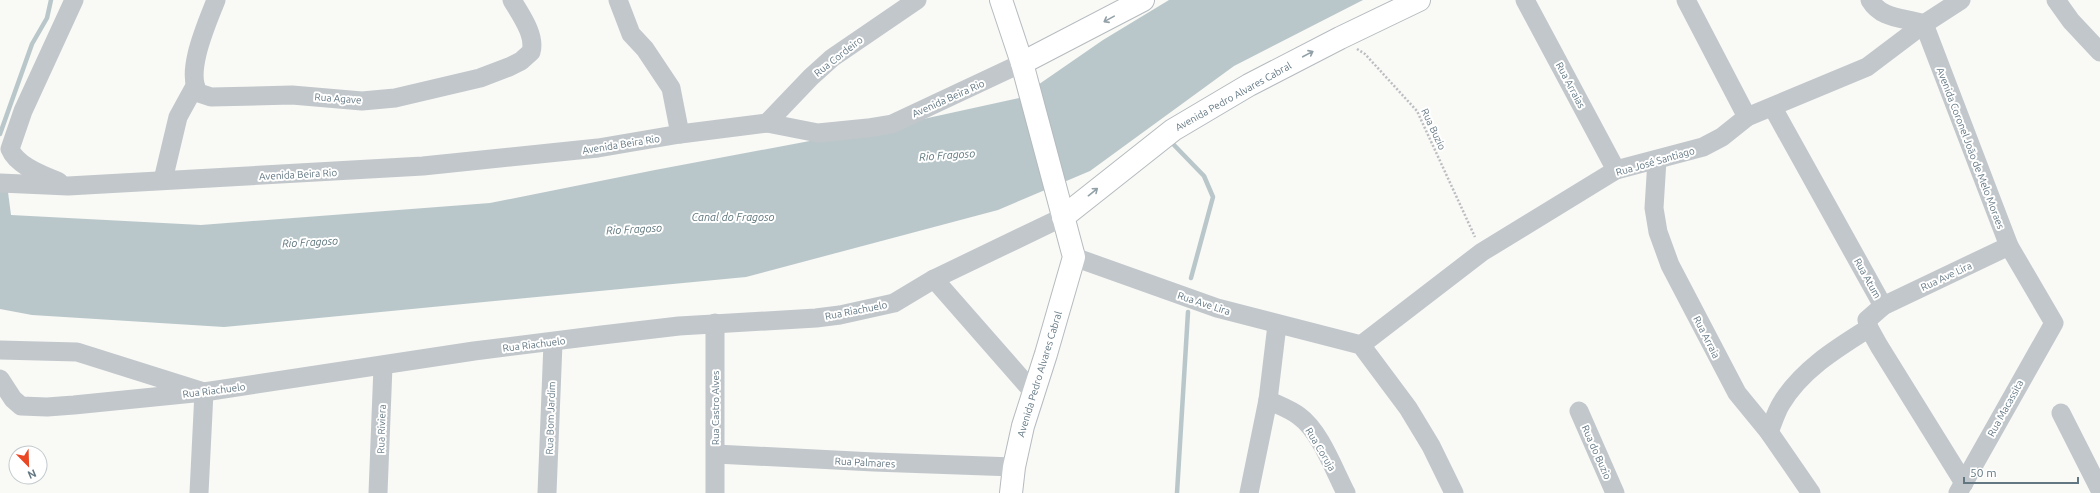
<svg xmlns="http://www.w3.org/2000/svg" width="2100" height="493" font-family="Ubuntu,sans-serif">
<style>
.water{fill:#b9c7ca}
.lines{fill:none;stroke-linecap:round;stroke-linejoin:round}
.stream{stroke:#b9c7ca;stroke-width:4.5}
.major-casing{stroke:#b5bbbf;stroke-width:24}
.path{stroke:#babec1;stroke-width:2.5;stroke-dasharray:2 2;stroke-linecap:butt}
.minor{stroke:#c2c7cb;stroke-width:19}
.major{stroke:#fff;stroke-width:22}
.oneway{stroke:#92a0a8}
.labels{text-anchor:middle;stroke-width:4;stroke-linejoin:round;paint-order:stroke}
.street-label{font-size:10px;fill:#637783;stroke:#fff}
.water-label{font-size:11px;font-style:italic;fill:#5e767c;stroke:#fff}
</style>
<rect width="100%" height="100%" fill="#f9f9f6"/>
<path class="water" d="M1169,0H1363L1234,66L1090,171L998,210L746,277L224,327L32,315L0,309V192H8L11,215L201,225L490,203L655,170L905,123L1019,98L1103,40Z"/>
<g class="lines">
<g class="stream">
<path d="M0,134L32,44L47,18L51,0"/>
<path d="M1174,145L1204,176L1213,197L1191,278"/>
<path d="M1177,493L1188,312"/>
</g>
<defs>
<g id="major">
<path d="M1001,0L1022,63L1074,257L1046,354L1023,426L1014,467L1011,493"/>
<path d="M1022,63L1143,0"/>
<path d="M1063,217L1173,130L1249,85L1340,38L1419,0"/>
</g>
</defs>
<use href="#major" class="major-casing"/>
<path class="path" d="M1357,49L1365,54L1417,111L1475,237"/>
<g class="minor">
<path d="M216,0C208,21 184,73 199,93L211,97L292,95L362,101L395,98L480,78L509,67L521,61L531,52C536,35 520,14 512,0"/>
<path d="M618,0L631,34L645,49L671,88L680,134"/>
<path d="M1525,0L1616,170"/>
<path d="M1686,0L1747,117"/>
<path d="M1870,0C1882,20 1904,17 1924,24L2009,246L2054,323L1958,493"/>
<path d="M2056,0L2071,21L2100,52"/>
<path d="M1773,108L1883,306"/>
<path d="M767,123L811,77L832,58L917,0"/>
<path d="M1657,160L1654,208L1658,232L1670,265L1737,393L1769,432L1811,493"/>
<path d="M163,180L178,117L195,86"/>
<path d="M59,182C43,175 17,166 10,149L23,111L74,0"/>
<path d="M0,183L68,186L423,166L598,148L680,134L767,123L818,133L868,128L892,124L1022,63"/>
<path d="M1074,257L1217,308L1361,345L1408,408L1431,446L1454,493"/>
<path d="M934,279L1034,393"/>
<path d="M715,323V493"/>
<path d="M1361,345L1482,252L1616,170L1703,147L1722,137L1747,117L1867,67L1924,24L1961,0"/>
<path d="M0,350L77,352L204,392L199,493"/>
<path d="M0,379L13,399L21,406L47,407L74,405L204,392L474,351L602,335L679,326L816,318L840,315L894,303L934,279L1063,217"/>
<path d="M1268,400C1278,405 1290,409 1299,416C1320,431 1334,470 1346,493"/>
<path d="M1579,411L1615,493"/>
<path d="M2061,413L2100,490"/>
<path d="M1769,432C1773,423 1776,412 1781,404C1801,370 1837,348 1869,328"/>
<path d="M716,454L874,462L1014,467"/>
<path d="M1964,483L1879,346L1869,328L1867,320L1883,306L2009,246"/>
<path d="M378,493L383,366"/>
<path d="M547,493L553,343"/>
<path d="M1249,493L1268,400L1277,325"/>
</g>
<use href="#major" class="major"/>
</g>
<defs><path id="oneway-shaft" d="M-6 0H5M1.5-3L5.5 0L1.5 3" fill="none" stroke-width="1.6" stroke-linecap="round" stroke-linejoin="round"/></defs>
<g class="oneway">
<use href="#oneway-shaft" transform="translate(1109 19) rotate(151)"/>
<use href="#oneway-shaft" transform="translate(1308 54) rotate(-28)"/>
<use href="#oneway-shaft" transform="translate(1093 192) rotate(-39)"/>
</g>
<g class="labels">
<g class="street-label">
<text transform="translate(838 56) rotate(-38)" y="4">Rua Cordeiro</text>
<text transform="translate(1571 85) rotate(62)" y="4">Rua Arraias</text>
<text transform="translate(1233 96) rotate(-29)" y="4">Avenida Pedro Alvares Cabral</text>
<text transform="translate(338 98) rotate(4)" y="4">Rua Agave</text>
<text transform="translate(948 98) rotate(-24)" y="4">Avenida Beira Rio</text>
<text transform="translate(1434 129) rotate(65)" y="4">Rua Buzio</text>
<text transform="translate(621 144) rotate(-9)" y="4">Avenida Beira Rio</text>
<text transform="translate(1971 148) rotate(69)" y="4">Avenida Coronel João de Melo Moraes</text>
<text transform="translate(1655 161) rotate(-16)" y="4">Rua José Santiago</text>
<text transform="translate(298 174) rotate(-3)" y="4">Avenida Beira Rio</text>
<text transform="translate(1946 276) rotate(-25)" y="4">Rua Ave Lira</text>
<text transform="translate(1868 278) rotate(61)" y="4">Rua Atum</text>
<text transform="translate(1204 303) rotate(18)" y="4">Rua Ave Lira</text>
<text transform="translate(856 310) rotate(-11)" y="4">Rua Riachuelo</text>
<text transform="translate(1707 337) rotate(63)" y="4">Rua Arraia</text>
<text transform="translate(534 344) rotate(-7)" y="4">Rua Riachuelo</text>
<text transform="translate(1039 374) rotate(-73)" y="4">Avenida Pedro Alvares Cabral</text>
<text transform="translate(214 390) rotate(-7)" y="4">Rua Riachuelo</text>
<text transform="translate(715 408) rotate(-90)" y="4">Rua Castro Alves</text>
<text transform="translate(2005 408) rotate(-61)" y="4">Rua Macassita</text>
<text transform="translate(550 418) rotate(-88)" y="4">Rua Bom Jardim</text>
<text transform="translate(381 429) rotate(-88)" y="4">Rua Riviera</text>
<text transform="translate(1321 449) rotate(59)" y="4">Rua Coruja</text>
<text transform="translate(1597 452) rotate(66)" y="4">Rua do Buzio</text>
<text transform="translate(865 462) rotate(3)" y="4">Rua Palmares</text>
</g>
<g class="water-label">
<text transform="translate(947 155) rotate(-4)" y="4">Rio Fragoso</text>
<text x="733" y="221">Canal do Fragoso</text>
<text transform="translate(634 229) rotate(-3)" y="4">Rio Fragoso</text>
<text transform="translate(310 242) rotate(-3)" y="4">Rio Fragoso</text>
</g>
</g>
<g transform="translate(28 465) rotate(157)"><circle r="19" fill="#ffffff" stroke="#c1c9cd"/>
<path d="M0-3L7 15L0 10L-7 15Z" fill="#ea4725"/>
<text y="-6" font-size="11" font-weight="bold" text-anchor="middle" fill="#637783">N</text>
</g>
<path d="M1964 477v6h114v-6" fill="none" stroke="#637783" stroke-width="2"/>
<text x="1970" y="477" font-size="12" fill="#637783" stroke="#ffffff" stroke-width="3" paint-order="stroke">50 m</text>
</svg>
